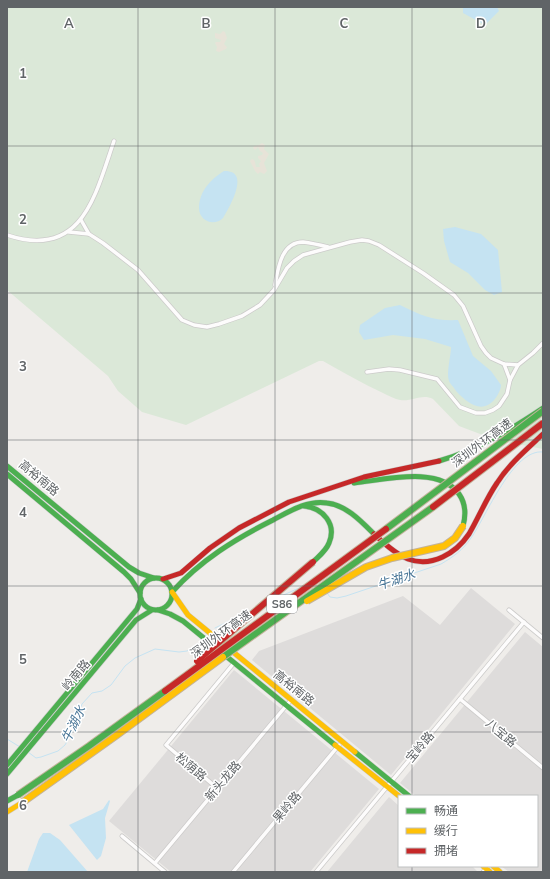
<svg xmlns="http://www.w3.org/2000/svg" width="550" height="879" font-family="Mulish,'Noto Sans SC',sans-serif">
<style>
.industrial{fill:#dedcdb}
.green{fill:#dbe8d8}
.sand{fill:#e7e3d8}
.water{fill:#c5e3f2}
.lines{fill:none;stroke-linecap:round;stroke-linejoin:round}
.stream{stroke:#c5e3f2;stroke-width:1}
.street-casing{stroke:#cccbca;stroke-width:5}
.fast-casing{stroke:#cbcbca;stroke-width:6}
.slow-casing{stroke:#cbcbca;stroke-width:6}
.jam-casing{stroke:#cbcbca;stroke-width:6}
.street{stroke:#fdfcfc;stroke-width:3.5}
.fast{stroke:#4caf50;stroke-width:5}
.slow{stroke:#ffc107;stroke-width:5}
.jam{stroke:#c62828;stroke-width:5}
.fast-bridge-casing{stroke:#c3b39b;stroke-width:8;stroke-linecap:butt}
.slow-bridge-casing{stroke:#c3b39b;stroke-width:8;stroke-linecap:butt}
.jam-bridge-casing{stroke:#c3b39b;stroke-width:8;stroke-linecap:butt}
.fast-bridge{stroke:#4caf50;stroke-width:6}
.slow-bridge{stroke:#ffc107;stroke-width:6}
.jam-bridge{stroke:#c62828;stroke-width:6}
.grid{fill:none;stroke:#606467;stroke-width:1;stroke-opacity:0.55}
.labels{text-anchor:middle;stroke-width:3;stroke-linejoin:round;paint-order:stroke}
.shield{fill:#fff;stroke:#909295;stroke-width:1}
.shield-label{font-size:11px;font-weight:bold;fill:#606467}
.street-label{font-size:12px;fill:#606467;stroke:#fff}
.water-label{font-size:13px;font-style:italic;fill:#497697;stroke:#fff}
.grid-label{font-size:13px;text-anchor:middle;font-weight:bold;fill:#606467;stroke:#fff;stroke-width:3;stroke-linejoin:round;paint-order:stroke}
</style>
<rect width="100%" height="100%" fill="#efedea"/>
<g class="industrial">
<path d="M471,588L515,624L391,775L252,660L259,651L403,596L440,625Z"/>
<path d="M525,632L543,647V872H509L501,866H537V796H416L400,783Z"/>
<path d="M234,670L379,789L310,872H171L109,821Z"/>
<path d="M389,797L399,806V866H472L478,872H327Z"/>
</g>
<path class="green" d="M7,7H543V449L496,440L459,426L433,399C422,393 412,402 400,400C395,399 389,396 383,393C363,384 343,372 323,361H319L186,425L142,412L118,391L108,376L7,290Z"/>
<g class="sand">
<path d="M223,31L225,32L227,38L224,44L227,47L226,49L219,52L216,51L217,47L215,43L216,42H220L221,40L215,38V33L220,34Z"/>
<path d="M262,143L265,145L264,149L269,154L264,163L267,171L264,174L260,172L258,174L255,171L250,161L252,159C256,160 255,164 256,167H260L259,164L261,161L258,158V156L262,155L263,153L260,151L258,147L255,150L253,148L254,146L259,145Z"/>
</g>
<g class="water">
<path d="M463,7H497L499,11L485,25L463,13Z"/>
<path d="M224,171C251,170 230,206 223,218C214,227 199,221 199,208C199,191 211,179 224,171Z"/>
<path d="M455,227L481,234L498,250L502,292L494,295L485,290L468,273L450,262L444,241L443,229Z"/>
<path d="M400,305C422,316 433,321 458,320L473,356L491,371L501,385C501,389 499,392 497,396C484,416 468,404 456,391C454,387 450,384 449,381C446,373 451,356 451,347L425,339L393,335L364,340L359,332L360,325L385,308Z"/>
<path d="M109,800L110,801L105,818L106,838L101,856L97,860L69,825L103,809Z"/>
<path d="M43,833H50L60,840L88,872H27L39,839Z"/>
</g>
<g class="lines">
<g class="stream">
<path d="M327,593L330,597L337,598L346,596L441,564C453,557 463,550 471,538C486,517 513,448 543,452"/>
<path d="M275,599L301,587"/>
<path d="M215,628L254,609"/>
<path d="M7,739L20,747"/>
<path d="M28,752L36,758L41,757L58,751L65,745L78,722V714L82,704L92,693L102,691L111,685L125,666L135,658L155,649L179,652L187,651L199,644"/>
</g>
<defs>
<g id="street">
<path d="M81,220L89,234"/>
<path d="M69,232L89,234L103,243L138,270L182,320L194,325L207,327L219,324L242,316L260,305L274,290L287,268L294,261L303,255L350,242L362,240L369,241L379,245L423,273L454,295L463,306L481,346L486,353L491,358L504,364L518,365"/>
<path d="M7,235C82,260 95,196 114,141"/>
<path d="M275,285C278,269 281,242 303,242C311,243 320,245 328,247"/>
<path d="M504,364L510,380"/>
<path d="M367,372L389,369L400,370L437,379L460,407L476,413H485L493,410L499,406L507,394L510,380L518,365L533,353L543,343"/>
<path d="M509,610L543,638"/>
<path d="M460,699L543,768"/>
<path d="M217,788L166,745L234,663"/>
<path d="M122,836L165,872"/>
<path d="M155,863L291,700"/>
<path d="M233,872L339,745"/>
<path d="M316,872L524,622"/>
<path d="M483,872L488,866"/>
</g>
<g id="fast">
<path d="M439,461C477,450 510,430 543,408"/>
<path d="M7,466L129,567L139,573L154,578"/>
<path d="M7,474L124,572L131,579L140,593"/>
<path d="M354,483C384,480 439,465 459,494C466,504 466,515 463,526"/>
<path d="M304,506C323,508 337,524 329,543C326,551 319,556 313,562"/>
<circle cx="156" cy="594" r="16"/>
<path d="M172,592C201,560 235,539 273,520C290,511 307,500 327,503C346,505 361,521 374,534"/>
<path d="M158,610L170,614L183,621L335,745"/>
<path d="M355,752L409,796"/>
<path d="M7,765L137,609L141,599"/>
<path d="M7,774L136,620L152,610"/>
<path d="M7,801L18,795"/>
</g>
<g id="slow">
<path d="M172,592L188,615L355,752"/>
<path d="M335,745L399,796"/>
<path d="M7,812L23,802"/>
<path d="M483,866L490,872"/>
<path d="M493,866L500,872"/>
</g>
<g id="jam">
<path d="M374,534C384,543 395,554 408,559C432,568 456,553 469,534C479,517 486,499 497,483C509,464 527,449 543,434"/>
<path d="M163,579L181,573L210,548L239,528L289,502L364,477L439,461"/>
</g>
</defs>
<use href="#street" class="street-casing"/>
<use href="#fast" class="fast-casing"/>
<use href="#slow" class="slow-casing"/>
<use href="#jam" class="jam-casing"/>
<use href="#street" class="street"/>
<use href="#fast" class="fast"/>
<use href="#slow" class="slow"/>
<use href="#jam" class="jam"/>
<defs>
<g id="fast-bridge">
<path d="M386,529L543,411"/>
<path d="M223,657L433,507"/>
<path d="M18,795L89,746L165,691"/>
</g>
<g id="slow-bridge">
<path d="M307,601L366,567L392,558L444,546L455,538L463,526"/>
<path d="M23,802L117,735L223,657"/>
</g>
<g id="jam-bridge">
<path d="M433,507L543,423"/>
<path d="M197,661L313,562"/>
<path d="M165,691L386,529"/>
</g>
</defs>
<use href="#fast-bridge" class="fast-bridge-casing"/>
<use href="#slow-bridge" class="slow-bridge-casing"/>
<use href="#jam-bridge" class="jam-bridge-casing"/>
<use href="#fast-bridge" class="fast-bridge"/>
<use href="#slow-bridge" class="slow-bridge"/>
<use href="#jam-bridge" class="jam-bridge"/>
</g>
<path class="grid" d="M138,7V872M275,7V872M412,7V796M7,146H543M7,293H543M7,440H543M7,586H543M7,732H543M412,866V872"/>
<g class="labels">
<rect class="shield" x="267" y="595" width="30" height="18" rx="3"/>
<g class="shield-label">
<text x="282" y="608">S86</text>
</g>
<g class="street-label">
<text transform="translate(482 443) rotate(-37)" y="4">深圳外环高速</text>
<text transform="translate(39 478) rotate(40)" y="4">高裕南路</text>
<text transform="translate(221 634) rotate(-36)" y="4">深圳外环高速</text>
<text transform="translate(76 675) rotate(-50)" y="4">岭南路</text>
<text transform="translate(294 688) rotate(39)" y="4">高裕南路</text>
<text transform="translate(501 733) rotate(40)" y="4">八宝路</text>
<text transform="translate(420 747) rotate(-50)" y="4">宝岭路</text>
<text transform="translate(191 767) rotate(40)" y="4">松荫路</text>
<text transform="translate(223 781) rotate(-50)" y="4">新头龙路</text>
<text transform="translate(287 807) rotate(-50)" y="4">果岭路</text>
</g>
<g class="water-label">
<text transform="translate(396 579) rotate(-18)" y="5">牛湖水</text>
<text transform="translate(73 724) rotate(-64)" y="5">牛湖水</text>
</g>
</g>
<g class="grid-label">
<text x="69" y="28">A</text>
<text x="206" y="28">B</text>
<text x="344" y="28">C</text>
<text x="481" y="28">D</text>
<text x="23" y="78">1</text>
<text x="23" y="224">2</text>
<text x="23" y="371">3</text>
<text x="23" y="517">4</text>
<text x="23" y="664">5</text>
<text x="23" y="810">6</text>
</g>
<rect width="550" height="879" fill="none" stroke="#606467" stroke-width="16"/>
<rect x="398" y="795" width="140" height="72" fill="#ffffff" stroke="#bfc1c2"/>
<rect x="406" y="808" width="20" height="6" fill="#4caf50" stroke="#bfc1c2"/>
<text x="434" y="815" font-size="12" fill="#606467">畅通</text>
<rect x="406" y="828" width="20" height="6" fill="#ffc107" stroke="#bfc1c2"/>
<text x="434" y="835" font-size="12" fill="#606467">缓行</text>
<rect x="406" y="848" width="20" height="6" fill="#c62828" stroke="#bfc1c2"/>
<text x="434" y="855" font-size="12" fill="#606467">拥堵</text>
</svg>
